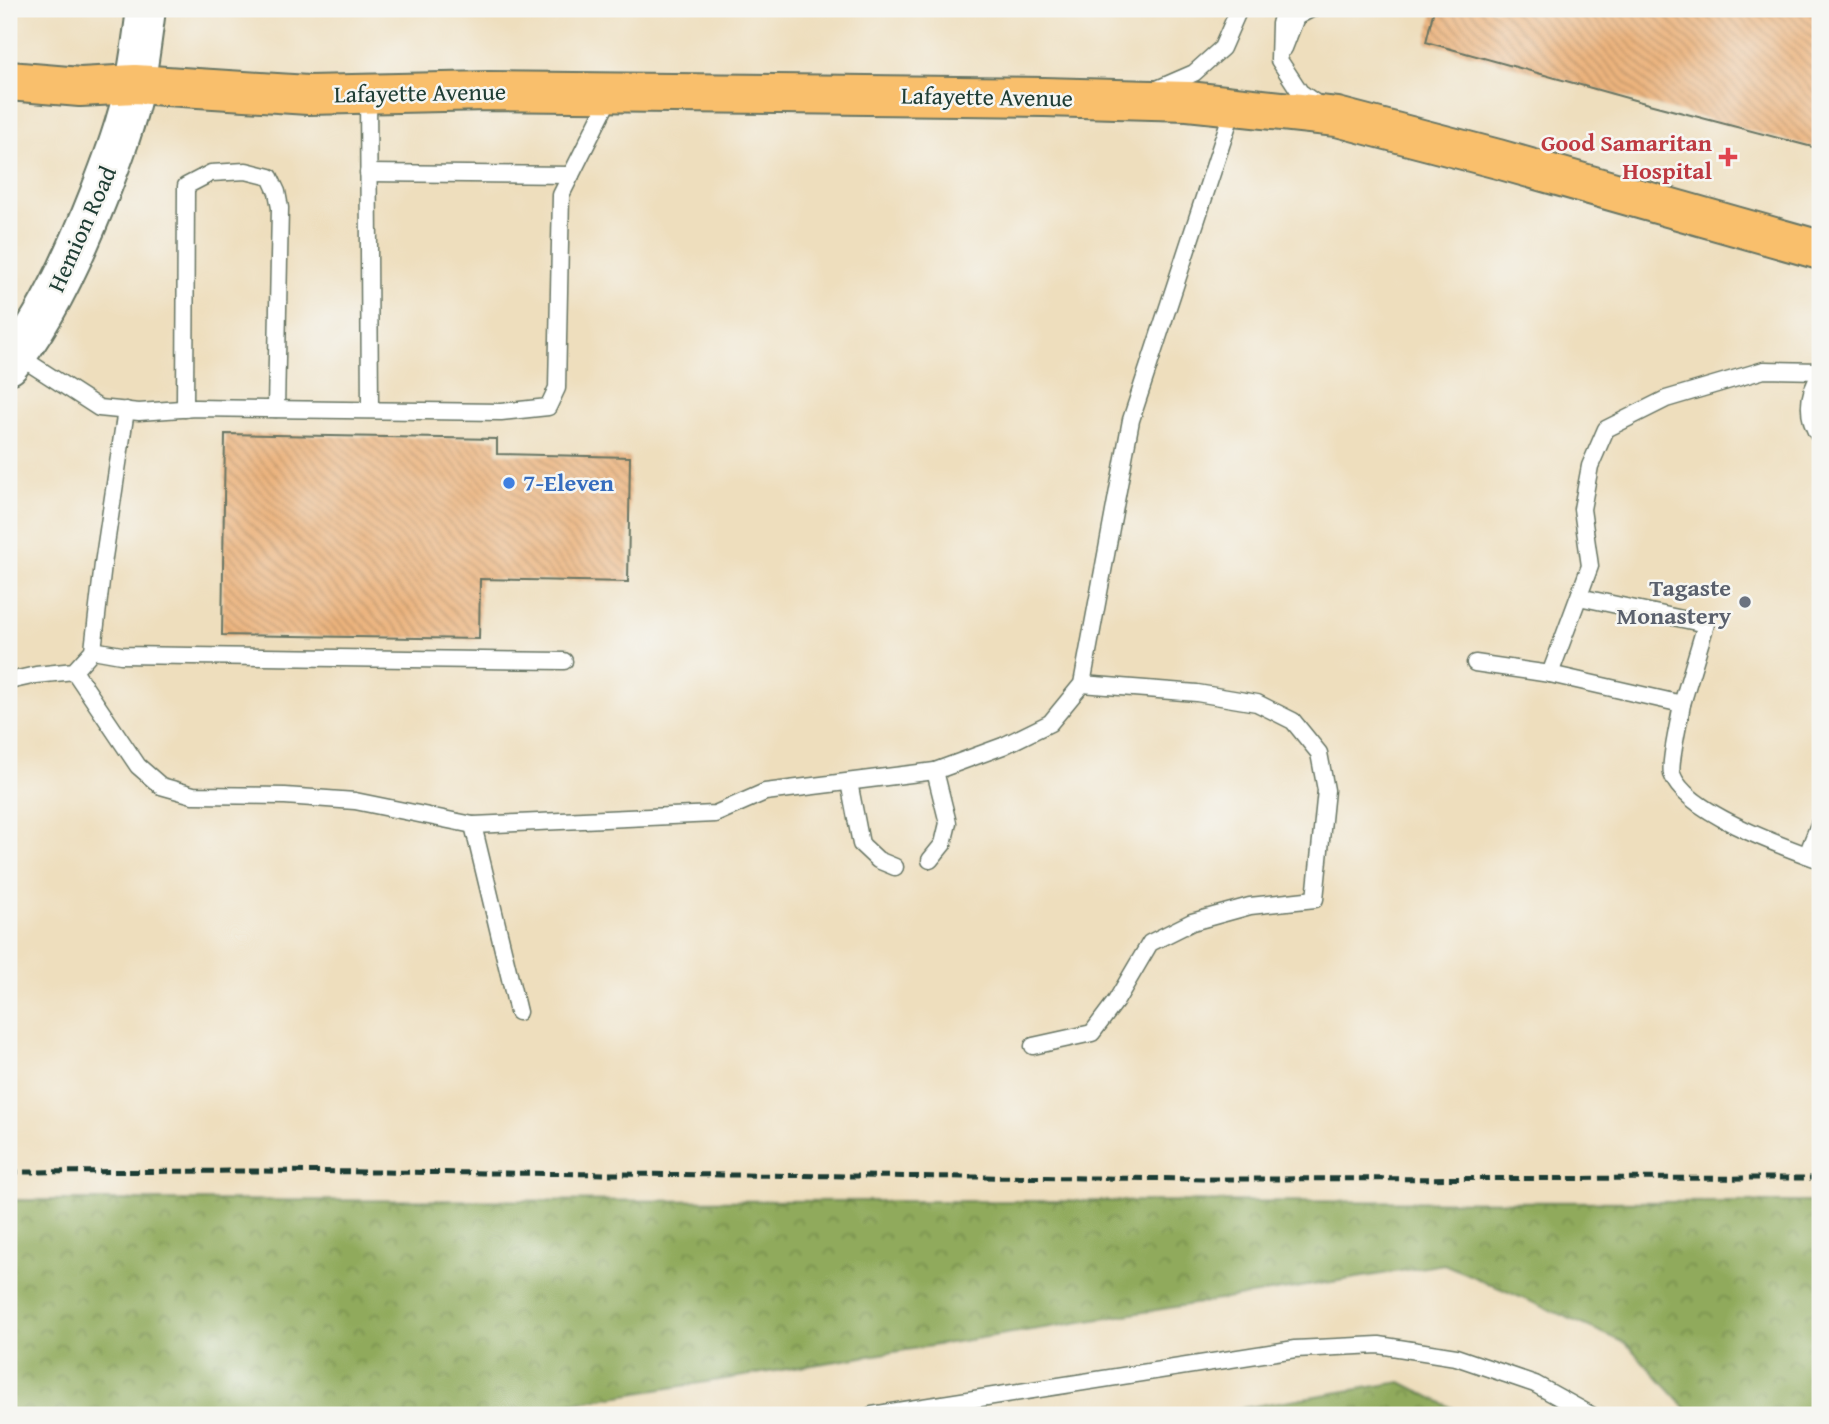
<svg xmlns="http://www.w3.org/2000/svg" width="1829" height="1424" font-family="'Gentium Book Plus',serif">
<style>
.forest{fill:url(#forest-crowns);stroke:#587448;stroke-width:2}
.building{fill:url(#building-back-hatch)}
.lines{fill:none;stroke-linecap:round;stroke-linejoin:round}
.service-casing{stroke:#677564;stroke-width:19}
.tertiary-casing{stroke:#677564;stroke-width:42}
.primary-casing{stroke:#677564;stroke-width:42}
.service{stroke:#fff;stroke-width:16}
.tertiary{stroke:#fff;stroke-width:38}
.primary{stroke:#f9bf6c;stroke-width:38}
.rail{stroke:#1f3d34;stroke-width:5;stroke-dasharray:10 5;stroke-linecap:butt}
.health-dot{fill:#e0444e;stroke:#f6f6f2;stroke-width:2.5}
.shop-dot{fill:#3f7fe0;stroke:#f6f6f2;stroke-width:2.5}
.worship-dot{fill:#6b7280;stroke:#f6f6f2;stroke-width:2.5}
.labels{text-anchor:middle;stroke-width:5;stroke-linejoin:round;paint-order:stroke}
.street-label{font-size:24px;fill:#1f3d34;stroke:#f6f6f2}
.health-label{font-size:24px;font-weight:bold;fill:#be3a42;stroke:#f6f6f2;text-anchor:end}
.shop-label{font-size:24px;font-weight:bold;fill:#366cbe;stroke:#f6f6f2;text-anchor:start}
.worship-label{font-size:24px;font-weight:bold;fill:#5b616d;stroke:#f6f6f2;text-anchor:end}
</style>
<defs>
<pattern id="forest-crowns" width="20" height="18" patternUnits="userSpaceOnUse" patternTransform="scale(1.75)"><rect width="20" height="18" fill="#90aa5c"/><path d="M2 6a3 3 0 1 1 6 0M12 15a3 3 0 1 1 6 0" fill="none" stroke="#758c4d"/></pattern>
<pattern id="building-back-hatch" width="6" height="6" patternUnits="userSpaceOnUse" patternTransform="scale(1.75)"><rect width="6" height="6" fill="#ecb37d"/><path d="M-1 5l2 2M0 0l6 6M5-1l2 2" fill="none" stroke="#bf9367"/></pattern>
</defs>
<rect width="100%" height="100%" fill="#f6f6f2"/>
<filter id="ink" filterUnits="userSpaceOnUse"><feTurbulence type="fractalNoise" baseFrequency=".0143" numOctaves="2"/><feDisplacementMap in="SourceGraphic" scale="14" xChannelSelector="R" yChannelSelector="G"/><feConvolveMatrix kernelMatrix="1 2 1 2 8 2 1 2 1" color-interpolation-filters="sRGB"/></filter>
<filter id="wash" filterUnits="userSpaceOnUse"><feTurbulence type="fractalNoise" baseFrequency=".00686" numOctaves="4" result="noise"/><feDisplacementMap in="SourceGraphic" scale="28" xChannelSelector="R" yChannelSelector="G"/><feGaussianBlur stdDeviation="1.57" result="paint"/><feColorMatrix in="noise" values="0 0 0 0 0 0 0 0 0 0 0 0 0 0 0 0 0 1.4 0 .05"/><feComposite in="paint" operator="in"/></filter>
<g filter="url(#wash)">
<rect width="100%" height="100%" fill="#eedebd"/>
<g class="forest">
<path d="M9,1200L1820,1202V1415H1692L1626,1343L1444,1264L500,1415H9Z"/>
<path d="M1401,1382L1466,1415H1199Z"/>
</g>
<g id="blocks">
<g class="building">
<path d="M1434,9H1820V149L1645,103L1426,42Z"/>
<path d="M225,434L497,439V454L630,457L628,582L480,579L479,639L222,635Z"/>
</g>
</g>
</g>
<g filter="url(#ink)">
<use href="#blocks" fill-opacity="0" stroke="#677564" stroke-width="2"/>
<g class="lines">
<defs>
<g id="service">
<path d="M1284,9L1280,24L1279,60L1300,92L1320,106"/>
<path d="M1284,48L1296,17L1311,9"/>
<path d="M1157,89L1194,73L1222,48L1239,9"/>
<path d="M368,94L370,409"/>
<path d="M368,173L571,175"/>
<path d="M17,355L99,408L139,412L195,408L501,412L548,407L557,388L561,195L612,93"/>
<path d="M1820,376C1807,394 1806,419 1820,437"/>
<path d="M185,409L186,186L211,173L246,171L270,177L277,192L280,208L276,409"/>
<path d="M93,650L121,655L564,661"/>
<path d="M1475,663L1550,674L1590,566L1582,509L1590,466L1606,429L1666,399L1764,370L1820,371"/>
<path d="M74,671L138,766L161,786L193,795L285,796L355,801L473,825L715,814L765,792L935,771L1003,746L1050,723L1082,684L1131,420L1234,106"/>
<path d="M1550,674L1682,704L1706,624L1579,597"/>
<path d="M9,681L36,675L74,671L93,650L103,564L126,410"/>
<path d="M1682,704C1680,717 1669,764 1672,774C1685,812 1784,847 1820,860"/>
<path d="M849,782L861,844L878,860L895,867"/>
<path d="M473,825L518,1012"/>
<path d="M1807,855L1820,822"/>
<path d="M930,860L943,844L948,823L935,771"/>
<path d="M1033,1046L1092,1033L1116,1001L1150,943L1192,922L1250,906L1315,899L1326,790L1319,753L1293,721L1257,703L1197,693L1082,684"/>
<path d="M872,1415L1295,1349L1379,1345L1456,1357L1535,1384L1591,1415"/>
</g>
<path id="tertiary" d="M9,365C47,319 77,251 99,195C113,159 127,122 135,83C140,58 143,33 146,9"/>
<path id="primary" d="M9,81L80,87L135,84L308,95L488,91L1044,97L1188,101L1337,117L1498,159L1820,250"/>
</defs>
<use href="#service" class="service-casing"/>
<use href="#tertiary" class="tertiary-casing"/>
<use href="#primary" class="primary-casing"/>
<use href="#service" class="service"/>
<use href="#tertiary" class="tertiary"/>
<use href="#primary" class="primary"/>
<path class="rail" d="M9,1172L254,1171L1211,1179L1820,1178"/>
</g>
</g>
<path class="health-dot" d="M1724.5 146.5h7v7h7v7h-7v7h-7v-7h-7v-7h7z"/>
<circle class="shop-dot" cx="509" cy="483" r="7"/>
<circle class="worship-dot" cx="1745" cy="602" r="7"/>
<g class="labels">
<g class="street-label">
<text transform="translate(420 93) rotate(-1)" y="8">Lafayette Avenue</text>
<text transform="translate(987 97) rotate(1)" y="8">Lafayette Avenue</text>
<text transform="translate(82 229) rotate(-66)" y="8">Hemion Road</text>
</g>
<g class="health-label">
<text x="1712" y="151">Good Samaritan<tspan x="1712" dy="28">Hospital</tspan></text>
</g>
<g class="shop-label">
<text x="523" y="491">7-Eleven</text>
</g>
<g class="worship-label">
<text x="1731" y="596">Tagaste<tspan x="1731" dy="28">Monastery</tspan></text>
</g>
</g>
<rect width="1829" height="1424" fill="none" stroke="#f6f6f2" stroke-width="35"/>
</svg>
